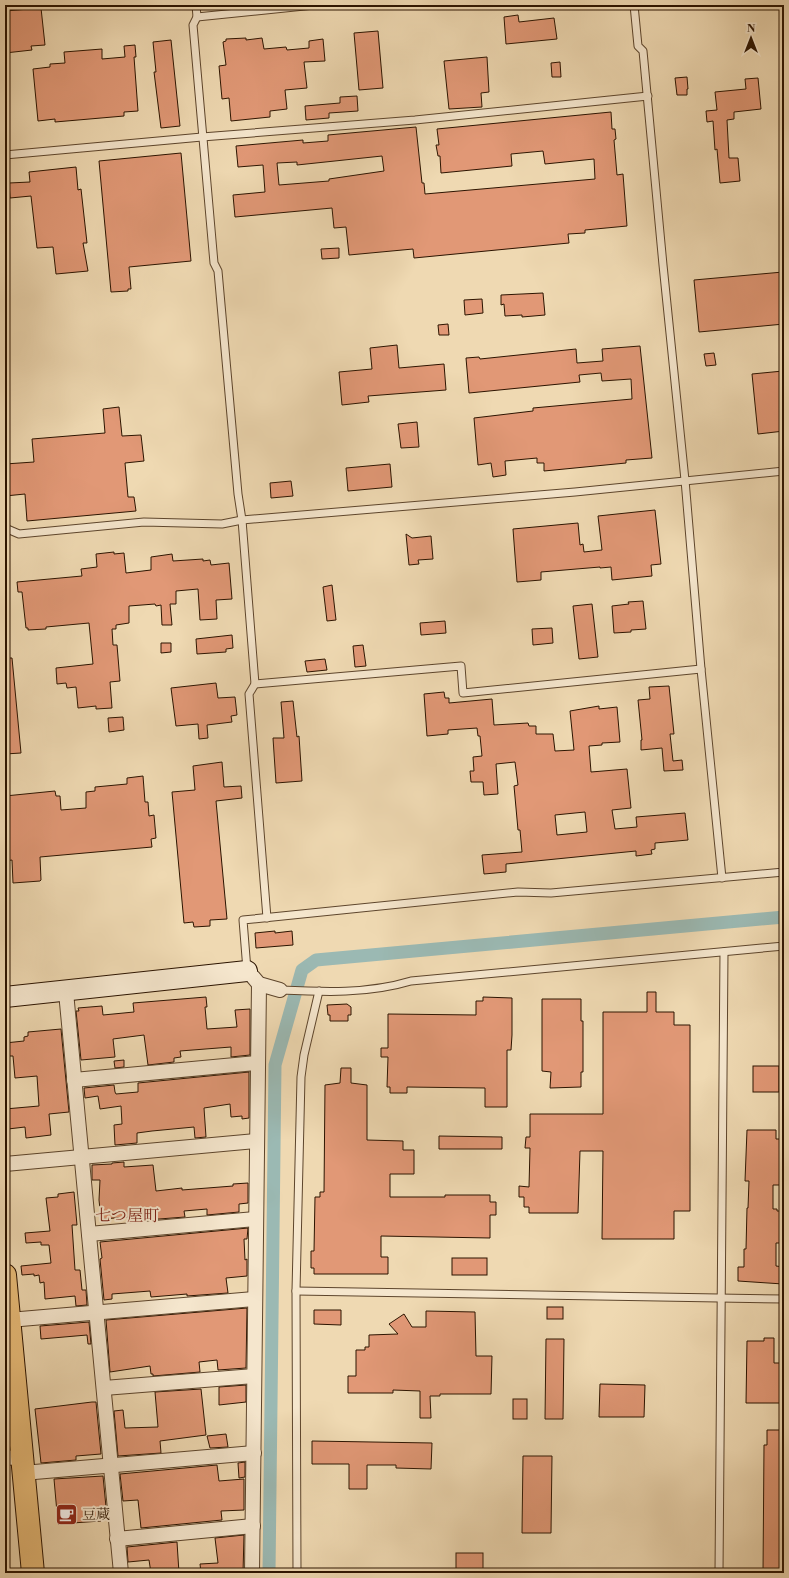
<svg xmlns="http://www.w3.org/2000/svg" width="789" height="1578" font-family="'Libre Bodoni','Noto Serif JP',serif">
<style>
.lines{fill:none;stroke-linecap:round;stroke-linejoin:round}
.canal{stroke:#9bb9b3;stroke-width:13}
.building{fill:#e19876;stroke:#2c1400;fill-rule:evenodd}
.lane-casing{stroke:#5d452c;stroke-width:9}
.street-casing{stroke:#5d452c;stroke-width:16}
.secondary-casing{stroke:#2c1400;stroke-width:22}
.primary-casing{stroke:#2c1400;stroke-width:24}
.lane{stroke:#f5e6cd;stroke-width:7}
.street{stroke:#f5e6cd;stroke-width:14}
.secondary{stroke:#f5e6cd;stroke-width:20}
.primary{stroke:#e8bc79;stroke-width:22}
.labels{text-anchor:middle;stroke-width:4;stroke-linejoin:round;paint-order:stroke}
.poi-label{font-size:14px;fill:#2c1400;stroke:#f5e6cd;text-anchor:start}
.quarter-label{font-size:16px;fill:#7a1f14;stroke:#f5e6cd}
</style>
<rect width="100%" height="100%" fill="#efd9b2"/>
<filter id="stains"><feTurbulence type="fractalNoise" baseFrequency=".005" numOctaves="4"/><feColorMatrix values="0 0 0 0 .2 0 0 0 0 .09 0 0 0 0 .02 0 0 0 .5 -.17"/></filter>
<radialGradient id="worn" r=".72"><stop offset=".6" stop-color="#630" stop-opacity="0"/><stop offset="1" stop-color="#630" stop-opacity=".3"/></radialGradient>
<g class="lines">
<path class="canal" d="M269,1573L275,1065L302,970L316,960L784,917"/>
</g>
<g class="building">
<path d="M41,8L45,45L31,46L32,50L5,53V11Z"/>
<path d="M518,15L519,22L554,18L557,39L506,44L504,17Z"/>
<path d="M378,31L383,88L359,90L354,33Z"/>
<path d="M246,38V40L262,38L264,49L286,47L287,50L309,48V41L323,39L325,61L304,62L307,88L285,90L287,109L270,111V117L231,121L229,98L222,99L219,66L226,65L223,42L226,41V39Z"/>
<path d="M171,40L180,126L161,128L154,72H156L153,42Z"/>
<path d="M135,45L136,57H134L138,111L124,112V116L55,122V119L38,121L33,69L50,67V64L65,63L64,52L102,49V59L125,57L124,46Z"/>
<path d="M487,57L489,92L481,93L482,107L449,109L444,61Z"/>
<path d="M560,62L561,77H552L551,63Z"/>
<path d="M687,77L688,89H687V95H677L675,78Z"/>
<path d="M758,78L761,109L734,112V119L727,120L729,158H738L740,181L720,183L717,149L715,150L713,121L707,122L706,111L717,110L715,92L746,89L745,79Z"/>
<path d="M357,96L358,111L329,113V118L306,120L305,106L340,103V97Z"/>
<path d="M611,112L612,129H615L616,139L614,140L617,175L623,174L627,226L585,230V233L568,234L569,243L414,258L413,249L349,255L346,227L334,228L332,208L235,217L233,195L265,192L263,165L238,167L236,146L303,140V143L328,141V135L416,127L422,183H424L425,194L595,179L594,159L545,164L543,151L511,154L512,166L441,173L440,156H438L436,145H439L437,129ZM382,156L384,171L329,179V181L279,185L277,163L297,162V165Z"/>
<path d="M181,153L191,261L129,267L131,289H128V291L111,292L99,161Z"/>
<path d="M76,167L78,190L81,189L87,243H83L88,271L56,274L53,247L37,248L31,196L10,198L9,183L30,182L29,172Z"/>
<path d="M339,248V258L322,259L321,249Z"/>
<path d="M783,272L784,324L699,332L694,280Z"/>
<path d="M543,293L545,315L522,317V315L505,316L504,304L501,305V295Z"/>
<path d="M482,299L483,313L465,315L464,300Z"/>
<path d="M448,324L449,335H439L438,325Z"/>
<path d="M397,345L399,368L444,364L446,390L368,396L369,402L342,405L339,372L372,369L370,348Z"/>
<path d="M640,346L652,458L626,460V463L544,471V463H537V458L505,461L506,475L493,477L491,463L478,465L474,418L533,411V408L632,399L631,379L602,381L601,373L579,375L580,382L469,393L466,358L479,357L480,359L576,349L577,363L603,361L602,349Z"/>
<path d="M714,353L716,365L706,366L704,354Z"/>
<path d="M783,371L784,431L758,434L752,374Z"/>
<path d="M119,407L122,436L141,435L144,461L125,463L128,497H134L136,511L27,521L25,494L5,496V464L34,462L32,439L105,433L103,409Z"/>
<path d="M417,422L419,447L401,448L398,424Z"/>
<path d="M390,464L392,487L348,491L346,468Z"/>
<path d="M291,481L293,496L271,498L270,483Z"/>
<path d="M655,510L661,564L651,565L652,576L612,580L611,567L600,568V567L541,572V580L517,582L513,529L578,523L580,545L583,544L584,552L602,550L598,516Z"/>
<path d="M406,534L412,538L431,536L433,559L418,560L419,564L409,565Z"/>
<path d="M114,552V554L124,553L126,573L151,570V557L172,554L173,561L203,559V561L210,560L211,565L229,563L232,599L216,600L217,619L200,620L198,589L176,591V604H170L172,625H162L161,605L156,606L155,604L129,606V623L116,625V629H112L113,645H117L120,681L110,682L112,708L96,709V706L78,708L76,687L67,688L66,683L57,684L56,668L93,664L89,623L46,627V629L28,630V628H26L22,592H18L17,582L82,576L81,569L97,567L96,554Z"/>
<path d="M332,585L336,620L327,621L323,587Z"/>
<path d="M643,601L646,629L631,630V632L614,633L612,606L629,604L628,602Z"/>
<path d="M592,604L598,657L579,659L573,606Z"/>
<path d="M445,621L446,633L421,635L420,623Z"/>
<path d="M552,628L553,643L533,645L532,629Z"/>
<path d="M232,635L233,648L226,649V652L197,654L196,639Z"/>
<path d="M161,643H171V652L161,653Z"/>
<path d="M363,645L366,666L355,667L353,646Z"/>
<path d="M5,658H12L21,753L5,754Z"/>
<path d="M325,659L327,670L307,672L305,661Z"/>
<path d="M216,683L218,698L235,697L237,715L231,716L232,722L207,725L208,738L199,739L198,724L176,726L171,688Z"/>
<path d="M669,686L674,734H670L673,761L682,760L683,770L664,771L662,748L641,750V740H642L638,700L650,699L649,687Z"/>
<path d="M444,692L445,698H449V703L492,699L494,725L528,723L529,726H536V734H553L555,751L574,750L570,711L599,706V709L617,707L620,742L602,743V745L589,746L591,772L627,769L631,808L612,810L615,829L637,827L636,817L685,813L688,840L655,843V849L651,850L652,854L636,856V851L506,864V872L484,874L482,855L522,852L520,830H518L514,786L518,785L515,762L496,764L498,794L484,795L483,782H471L470,771H474L473,757L482,756L480,736H478L477,728L448,730V734L427,736L424,694ZM585,812L587,832L557,835L555,815Z"/>
<path d="M293,701L297,737L299,736L302,781L276,783L273,738H284L281,702Z"/>
<path d="M123,717L124,730L109,732L108,718Z"/>
<path d="M222,762L224,787L241,786L242,798L216,801L227,919L210,920V926L194,927L193,922L184,923L172,792L195,790L193,766Z"/>
<path d="M143,776L145,802H148L149,816L154,815L156,838L151,839L152,847L40,857L41,880L40,881L13,883L12,860L5,861V796L55,791L56,796H60L61,810L86,808V792L95,791V787L127,784V778Z"/>
<path d="M275,931V933L292,931L293,945L256,948L255,933Z"/>
<path d="M647,992H656V1012H674V1025H690V1211H674V1239H602L603,1151H580L578,1213H529V1207H524V1197H519V1186L529,1187L530,1148H525L526,1137H530V1114H603V1012H647Z"/>
<path d="M206,997L207,1007H205L207,1029L237,1027L235,1010L250,1009V1055L231,1057V1047L180,1051L181,1057L174,1058V1062L148,1065L144,1035L113,1039L115,1057L81,1060L76,1011H79L78,1008L102,1006L103,1015L134,1012L133,1003Z"/>
<path d="M483,997L512,998V1035L511,1050H507V1107H485V1088L407,1087V1093H390V1087H387L388,1057H381V1048H388V1014L476,1015V1001H483Z"/>
<path d="M542,999H581V1021H583V1072H581V1087L550,1088L551,1072L542,1071Z"/>
<path d="M347,1004L351,1007V1015H348V1021H330V1015H328L327,1005Z"/>
<path d="M61,1029L69,1112L49,1114L51,1135L26,1138L25,1127L8,1129V1126H5V1109L39,1106L37,1076L15,1078L13,1056H9L8,1052L5,1053V1043L24,1041V1037L28,1036V1032Z"/>
<path d="M124,1060V1067L115,1068L114,1061Z"/>
<rect x="753" y="1066" width="26" height="26"/>
<path d="M341,1068H351V1083L367,1085V1140L403,1141V1150H414V1174H390V1197H445V1195H490V1202H496V1215H490V1238L381,1236V1257H388V1274H314V1268H311V1251H314L315,1197H320V1192H324L325,1085L340,1083Z"/>
<path d="M249,1072V1118L242,1119V1116L231,1117L230,1104L204,1108L206,1137L195,1138L194,1127L152,1131L137,1133V1143L115,1145L114,1125L122,1124L121,1106L100,1109L98,1096L85,1098L84,1088L114,1085L115,1092L116,1094L138,1092V1083Z"/>
<path d="M747,1130H776V1139H781V1158H784V1185H773V1209H777V1211H780V1219H784V1243H776V1266L784,1267L783,1284L738,1281V1267H744V1249H746L747,1208H748L749,1181H745Z"/>
<path d="M439,1136L502,1137V1149H439Z"/>
<path d="M124,1162V1167L153,1165L156,1191L182,1188V1190L233,1186V1184L248,1183V1203L239,1204V1212L207,1215V1209L184,1211L185,1217L146,1220L145,1218L129,1220V1217L101,1219L99,1200L100,1180H92V1165L112,1164V1163Z"/>
<path d="M74,1192L77,1225H72L75,1270H80L82,1290H86L87,1305L76,1306L75,1296L45,1299L44,1282L40,1283L39,1275L34,1276V1274L22,1275L21,1266L51,1263L49,1245H41V1242L26,1243L25,1233L50,1231L46,1198L58,1197V1194Z"/>
<path d="M248,1228L247,1239H244L245,1260L247,1259V1276L226,1278L228,1293L187,1296V1294L151,1297L150,1291L112,1294V1299L104,1300L100,1259L102,1258L100,1242Z"/>
<rect x="452" y="1258" width="35" height="17"/>
<rect x="547" y="1307" width="16" height="12"/>
<path d="M247,1308L246,1368L218,1370L217,1360L199,1362L200,1372L153,1376V1374H151L150,1366L110,1372L106,1320Z"/>
<path d="M314,1310H341V1325L314,1324Z"/>
<path d="M426,1311L475,1312L476,1356H492L491,1394H440V1396H430L431,1418H420V1391L393,1390V1393H348V1376H356V1350H365V1347H369V1335L398,1334L389,1324L404,1314L412,1327H426Z"/>
<path d="M89,1322L91,1344H88L87,1335L41,1339L40,1326Z"/>
<path d="M764,1338H774V1363H784V1403H746L747,1341H764Z"/>
<path d="M546,1339H564L563,1419H545Z"/>
<path d="M600,1384L645,1385L644,1417H599Z"/>
<path d="M246,1385V1402L219,1405V1387Z"/>
<path d="M201,1389L206,1435L160,1441L161,1453L118,1456L114,1411L123,1410L125,1428L158,1427L155,1392Z"/>
<rect x="513" y="1399" width="14" height="20"/>
<path d="M92,1402H96L101,1454L76,1456V1460L41,1463L35,1409Z"/>
<path d="M767,1430H784V1573H763L764,1445H767Z"/>
<path d="M226,1434L228,1447L210,1448L207,1436Z"/>
<path d="M312,1441L432,1443L431,1469L396,1468V1465H367V1489H349V1464H312Z"/>
<path d="M523,1456H552L551,1533H522Z"/>
<path d="M245,1462V1477L239,1478L238,1463Z"/>
<path d="M217,1465L219,1481L244,1479V1510L221,1511L222,1520L141,1528L138,1500L123,1501L120,1474Z"/>
<path d="M103,1476L106,1507L100,1508L101,1521L58,1524L54,1479Z"/>
<path d="M244,1535L243,1573H201L200,1564L218,1563L215,1538Z"/>
<path d="M177,1542L179,1573H151L149,1560L128,1562L127,1547Z"/>
<rect x="456" y="1553" width="27" height="20"/>
</g>
<g class="lines">
<defs>
<g id="lane">
<path d="M196,5L197,17L193,25L214,263L218,271L238,494L242,520L255,684L249,694L267,918"/>
<path d="M634,5L638,46L643,51L663,265L685,480L701,669L722,878"/>
<path d="M197,17L314,5"/>
<path d="M5,155L202,137L415,120L648,96"/>
<path d="M5,528L19,534L144,522L222,524L242,520L575,492L784,471"/>
<path d="M255,684L461,666L463,693L701,669"/>
<path d="M247,970L243,920L518,892L551,893L784,872"/>
<path d="M280,990C324,992 368,994 411,981L784,946"/>
<path d="M296,1291L784,1299"/>
<path d="M297,1573L296,1291L301,1077L304,1055L319,991"/>
<path d="M719,1573L724,952"/>
</g>
<g id="street">
<path d="M253,977L259,984L280,990"/>
<path d="M66,992L121,1573"/>
<path d="M74,1080L257,1063"/>
<path d="M5,1164L256,1141"/>
<path d="M89,1234L255,1219"/>
<path d="M9,1320L254,1299"/>
<path d="M104,1388L254,1376"/>
<path d="M5,1458L22,1457"/>
<path d="M23,1473L254,1453"/>
<path d="M117,1539L253,1526"/>
<path d="M252,1573L259,984"/>
</g>
<path id="secondary" d="M5,997L247,971"/>
<path id="primary" d="M5,1275L33,1573"/>
</defs>
<use href="#lane" class="lane-casing"/>
<use href="#street" class="street-casing"/>
<use href="#secondary" class="secondary-casing"/>
<use href="#primary" class="primary-casing"/>
<use href="#lane" class="lane"/>
<use href="#street" class="street"/>
<use href="#secondary" class="secondary"/>
<use href="#primary" class="primary"/>
</g>
<defs>
<symbol id="cafe-square" viewBox="-11 -11 22 22"><rect x="-9" y="-9" width="18" height="18" rx="4" fill="#8f2418" stroke="#f5e6cd"/><path d="M-5.5-4.5H6V0H3Q3 3.5 0 3.5H-2.5Q-5.5 3.5-5.5 0ZM3-3.2v2h1.7v-2ZM-6 4.5H4V6H-6Z" fill="#fff"/></symbol>
</defs>
<g fill-rule="evenodd">
<use href="#cafe-square" x="54" y="1502" width="25" height="25"/>
</g>
<g class="labels">
<g class="poi-label">
<text x="82" y="1519">豆蔵</text>
</g>
<g class="quarter-label">
<text x="127" y="1221">七つ屋町</text>
</g>
</g>
<rect width="789" height="1578" fill="none" stroke="#efd9b2" stroke-width="20"/>
<rect x="6" y="6" width="777" height="1566" fill="none" stroke="#2c1400" stroke-width="2"/>
<rect x="10" y="10" width="769" height="1558" fill="none" stroke="#2c1400"/>
<g transform="translate(751 38)" stroke="#f5e6cd" stroke-width="3" paint-order="stroke">
<path d="M0-3L7 15L0 10L-7 15Z" fill="#2c1400"/>
<text y="-6" font-size="11" font-weight="bold" text-anchor="middle" fill="#2c1400">N</text>
</g>
<rect width="100%" height="100%" filter="url(#stains)"/>
<rect width="100%" height="100%" fill="url(#worn)"/>
</svg>
